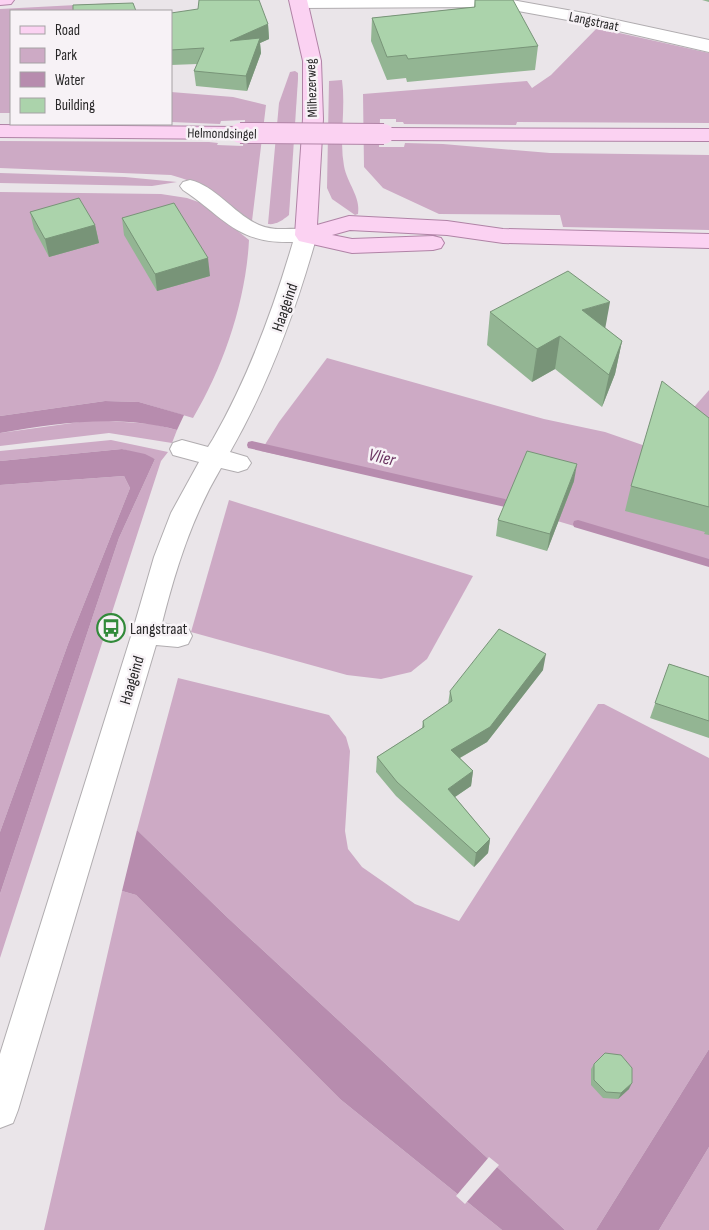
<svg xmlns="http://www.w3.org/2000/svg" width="709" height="1230" font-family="'Sofia Sans Condensed',sans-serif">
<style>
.green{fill:#cdaac5}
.water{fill:#b78cae}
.pier{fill:#eae5e9}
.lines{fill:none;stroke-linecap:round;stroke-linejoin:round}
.stream{fill:#b78cae;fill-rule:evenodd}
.minor-casing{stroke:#b1adb0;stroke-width:2}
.major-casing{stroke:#b083a6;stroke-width:2}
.minor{fill:#fff;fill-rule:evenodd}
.major{fill:#fbd2f2;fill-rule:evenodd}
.major-bridge-casing{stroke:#b083a6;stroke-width:22;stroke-linecap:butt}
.major-bridge{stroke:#fbd2f2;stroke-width:20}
.wall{fill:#93b593}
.shaded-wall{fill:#789478}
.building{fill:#abd3ab;stroke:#789478}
.labels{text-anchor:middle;stroke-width:5;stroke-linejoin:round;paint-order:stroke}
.far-street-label{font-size:14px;fill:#292829;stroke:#f7f2f6}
.street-label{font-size:16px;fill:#292829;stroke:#f7f2f6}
.poi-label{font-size:16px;fill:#292829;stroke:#f7f2f6;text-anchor:start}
.water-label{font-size:18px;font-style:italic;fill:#6c3562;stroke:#f7f2f6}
</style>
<rect width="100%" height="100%" fill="#eae5e9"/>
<g class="green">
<path d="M114,3L115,7L76,11H11V113H0V9Z"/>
<path d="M597,28L709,53V123L517,122L516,125L404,124L403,122H396V119H380L379,147H404L405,143L443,144L550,153L709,155V230L563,227L560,215L439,214L383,188L364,167L363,94L527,81L532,88L551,75Z"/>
<path d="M295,71L298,73V79L289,215C283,220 276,225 268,224L279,103L290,72Z"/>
<path d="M342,80C346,108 339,138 344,166C347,183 361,197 358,214L355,215L332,199L327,188L329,81Z"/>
<path d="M171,92L233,97L266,105L252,221C226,202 203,183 171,175L0,168V141L209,142L218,143L217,145L243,146L245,120L221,121L220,124L171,122Z"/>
<path d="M0,173L125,177L177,182L152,186L0,183Z"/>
<path d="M0,192L161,194L187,198L204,204L249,240C246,300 224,366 193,418L139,402L105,401L0,416Z"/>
<path d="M327,358L544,419L605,432L657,450L709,390V566L500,504L261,451L279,422Z"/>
<path d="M94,420L153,424L177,430L172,443L109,433L0,446V433Z"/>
<path d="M111,440L168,452L161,461L0,958V894L119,538L155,459L122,449L0,461V451Z"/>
<path d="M124,476L130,488L68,644L0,832V485Z"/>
<path d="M229,500L473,576L427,659L411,672L381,679L347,675L191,632Z"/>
<path d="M178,678L329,715L346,737L350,751L345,831L348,849L362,867L415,904L459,921L598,704H604L709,758V1049L596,1230H565L228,918L137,830Z"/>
<path d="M122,891L136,895L340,1099L502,1230H44Z"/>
<path d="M709,1147V1230H659Z"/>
</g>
<g class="water">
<path d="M105,401L139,402L184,415L177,430C118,414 59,423 0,433V416Z"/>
<path d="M122,449L145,454L155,459L119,538L0,894V832L68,644L130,488L124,476L0,485V461Z"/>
<path d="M137,830L228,918L565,1230H502L340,1099L136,895L122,891Z"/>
<path d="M709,1049V1147L659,1230H596Z"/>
</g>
<path class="pier" d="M489,1157L499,1165L465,1204L456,1196Z"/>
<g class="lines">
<g class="stream">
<path d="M252,441L505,499L510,503L505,507L248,448L247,445L248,442Z"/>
<path d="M578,520L709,559V567L574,527L573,524L574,521Z"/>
</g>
<defs>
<g id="minor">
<path d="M292,0H512L584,13L709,40V52L584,23L518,11L483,7L299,8L293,7L290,3Z"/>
<path d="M190,180C216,186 234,214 259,225C276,233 296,226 314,230L317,235C296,310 269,384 230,452L247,457L251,463L247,469L238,472L221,468C192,517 176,568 162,623L188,628L192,636L188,644L178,647L156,645L18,1110L13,1123L0,1128V1054L132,633L154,557L171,513L199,462L173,455L170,449L173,443L182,440L208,447L213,439C248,378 273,310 293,242C237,244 225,218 183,190L180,186L183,182Z"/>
</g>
<g id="major">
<path d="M0,0H14L11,4L0,5Z"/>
<path d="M289,0H307L321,61L323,119L317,225L349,216L447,221L503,229L709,234V248L503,243L447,235L350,230L332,235L352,239L433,236L441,238L444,243L441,248L433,250L352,253L299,241L295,235L303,119V61Z"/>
<path d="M0,125L240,127L247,129L250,133L247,137L240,139L0,137Z"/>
<path d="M384,128L709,129V141L384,140L377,138L374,134L377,130Z"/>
</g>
</defs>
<use href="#minor" class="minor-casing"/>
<use href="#major" class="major-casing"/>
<use href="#minor" class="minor"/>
<use href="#major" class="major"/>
<defs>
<path id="major-bridge" d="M240,133L384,134"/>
</defs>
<use href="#major-bridge" class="major-bridge-casing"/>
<use href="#major-bridge" class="major-bridge"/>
</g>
<g class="wall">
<path d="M475,0L538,46L535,70L407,82L406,78L387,80L371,41L372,18L474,7Z"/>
<path d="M702,0H709V2Z"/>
<path d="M171,13L268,24L269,39L260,43L261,53L247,91L196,86L194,71L197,64L171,65Z"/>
<path d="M30,212L95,225L99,243L49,257L34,229Z"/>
<path d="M122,218L210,276L157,291L124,235Z"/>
<path d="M490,312L605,328L622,341L615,374L602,407L555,369L532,382L487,345Z"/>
<path d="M709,418V535L704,534L705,532L625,511L631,486Z"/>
<path d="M574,481L547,551L496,536L498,520Z"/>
<path d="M669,664L709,677V738L650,718Z"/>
<path d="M543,670L487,742L460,758L473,771L471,786L455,797L490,839L488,853L474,867L396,796L376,772L377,757L422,728L423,721L448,704L450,691Z"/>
<path d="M594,1064L629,1089L618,1099L603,1098L591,1085V1069Z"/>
</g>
<g class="shaded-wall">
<path d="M268,24L269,39L260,43L261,53L247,91L246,76L230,41Z"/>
<path d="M95,225L99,243L49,257L45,239Z"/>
<path d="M208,258L210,276L157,291L155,274Z"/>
<path d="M610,302L604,335L582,310Z"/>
<path d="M560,336L555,369L532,382L537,349Z"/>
<path d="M622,341L615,374L602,407L609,375Z"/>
<path d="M577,464L574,481L547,551L550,534Z"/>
<path d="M546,654L543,670L487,742L449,764L451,750Z"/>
<path d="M473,771L471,786L446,803L448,789Z"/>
<path d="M490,839L488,853L474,867L476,853Z"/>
<path d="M632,1083L629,1089L618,1099L621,1093Z"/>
</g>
<g class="building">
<path d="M199,0H259L268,24L230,41L260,38L246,76L194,71L204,48L171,50V13L198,9Z"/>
<path d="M475,0H513L538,46L408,59L406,55L387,57L372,18L475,7Z"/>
<path d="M133,3L136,11H73V5Z"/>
<path d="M79,198L95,225L45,239L30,212Z"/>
<path d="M174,203L208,258L155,274L122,218Z"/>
<path d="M568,271L610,302L582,310L622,341L609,375L560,336L537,349L490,312Z"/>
<path d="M662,381L709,418V507L631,486Z"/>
<path d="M527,451L577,464L550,534L498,520Z"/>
<path d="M499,629L546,654L490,727L451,750L473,771L448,789L490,839L476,853L397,782L377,757L424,727L423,721L452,701L450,691Z"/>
<path d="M669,664L709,677V721L655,703Z"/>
<path d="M605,1053L621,1055L632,1068V1083L621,1093L606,1092L594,1080V1064Z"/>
</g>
<defs>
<symbol id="bus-ring" viewBox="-11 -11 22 22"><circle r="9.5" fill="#f7f2f6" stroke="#328a3a" stroke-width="1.5"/><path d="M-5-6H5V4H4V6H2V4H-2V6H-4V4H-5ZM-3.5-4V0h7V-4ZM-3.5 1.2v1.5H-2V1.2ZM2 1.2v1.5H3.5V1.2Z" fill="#328a3a"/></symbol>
</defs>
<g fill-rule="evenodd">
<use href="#bus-ring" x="95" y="612" width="32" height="32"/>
</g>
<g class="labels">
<g class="far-street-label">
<text transform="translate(594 21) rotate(12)" y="5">Langstraat</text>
<text transform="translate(311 88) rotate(-92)" y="5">Milhezerweg</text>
<text transform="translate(222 133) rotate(1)" y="5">Helmondsingel</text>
</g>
<g class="street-label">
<text transform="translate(284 307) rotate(-71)" y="6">Haageind</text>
<text transform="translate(131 680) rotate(-73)" y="6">Haageind</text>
</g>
<g class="poi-label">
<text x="130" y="634">Langstraat</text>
</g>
<g class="water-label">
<text transform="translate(382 457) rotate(13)" y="6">Vlier</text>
</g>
</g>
<rect x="10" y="10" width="162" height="115" fill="#f7f2f6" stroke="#a5a1a4"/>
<rect x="20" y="26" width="25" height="8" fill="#fbd2f2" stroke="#a5a1a4"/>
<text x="55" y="35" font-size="15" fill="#292829">Road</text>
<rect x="20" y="48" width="25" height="15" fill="#cdaac5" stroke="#a5a1a4"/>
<text x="55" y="60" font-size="15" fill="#292829">Park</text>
<rect x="20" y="72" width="25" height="15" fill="#b78cae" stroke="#a5a1a4"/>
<text x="55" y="85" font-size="15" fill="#292829">Water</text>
<rect x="20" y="98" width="25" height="15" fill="#abd3ab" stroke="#a5a1a4"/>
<text x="55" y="110" font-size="15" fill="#292829">Building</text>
</svg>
